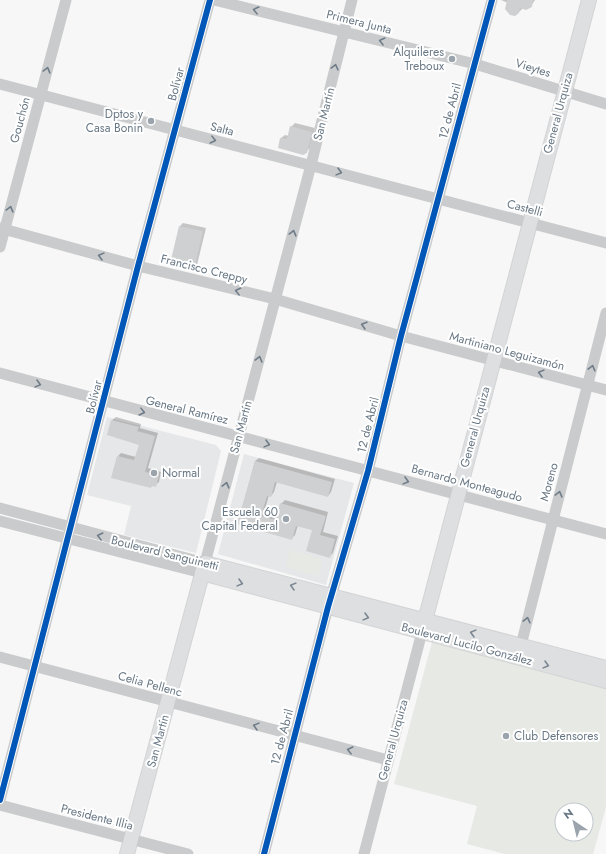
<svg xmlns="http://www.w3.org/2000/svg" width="606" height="854" font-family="Jost,sans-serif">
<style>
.built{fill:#e6e7e8}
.green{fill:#e6e9e4;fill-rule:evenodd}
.shadow{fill:#0003}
.building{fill:#ced0d1}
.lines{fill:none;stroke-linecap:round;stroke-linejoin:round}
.major-casing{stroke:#d3d4d5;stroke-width:16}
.minor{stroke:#cacbcc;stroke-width:11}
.major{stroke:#dedfe0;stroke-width:14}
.cycleway-casing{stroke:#fff;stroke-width:8}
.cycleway{stroke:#0057b8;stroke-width:6}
.oneway{stroke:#6e7c89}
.oneway2{stroke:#7b8793}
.poi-dot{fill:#9ba4ad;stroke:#fff;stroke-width:1.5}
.labels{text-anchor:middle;stroke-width:4;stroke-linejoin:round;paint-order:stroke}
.street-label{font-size:12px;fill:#697885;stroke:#fff}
.poi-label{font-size:12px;fill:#697885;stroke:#fff;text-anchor:end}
</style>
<rect width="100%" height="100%" fill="#f7f7f7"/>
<g class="built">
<path d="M107,417L216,445L221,451L196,553L124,535L131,506L87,495Z"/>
<path d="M244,454L354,483L326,585L218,554Z"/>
</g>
<g class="green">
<path d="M290,550L323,559L318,576L286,567Z"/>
<path d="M432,642L606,688V807L593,854H505L467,844L477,806L394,784ZM562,810H586V834H562Z"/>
</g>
<g class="shadow">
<path d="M501,0H535L531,6L523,8L519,12L508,3Z"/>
<path d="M295,123L315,128L310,148L306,152L279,147L281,138L285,135L289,136L291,127Z"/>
<path d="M183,223L206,228L197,265L193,269L180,226Z"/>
<path d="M116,417L141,424L140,428L158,433L148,468L161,472L159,482L155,485L118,456L121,453L136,457L140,444L112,420Z"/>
<path d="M259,458L335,479L331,492L328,496L277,482L274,492L271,496L269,495L264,513L278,517L281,504L285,500L328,512L323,532L338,536L333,553L330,556L313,530L298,525L295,535L292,538L238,524L255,461Z"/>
</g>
<g class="building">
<path d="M507,0H533L532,7L526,10L520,8L519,13L515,16L510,15L505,9Z"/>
<path d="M290,126L312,132L307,153L303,155L278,148L280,138L287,139Z"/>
<path d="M179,226L203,231L194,270L170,264Z"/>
<path d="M111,420L139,427L137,431L155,436L145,472L159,475L156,487L152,486L151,488L111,478L117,456L134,460L139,445L107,435Z"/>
<path d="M255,461L332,482L328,497L275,482L271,497L267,496L261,516L276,520L280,503L326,516L320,535L335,539L330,558L306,551L312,530L296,526L292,540L237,524Z"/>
</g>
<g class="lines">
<defs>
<g id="major">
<path d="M202,573L606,681"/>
<path d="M422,632L589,0"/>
<path d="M127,854L205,563L606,668"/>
</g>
</defs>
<use href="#major" class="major-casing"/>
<g class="minor">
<path d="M214,0L475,64L606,104"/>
<path d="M0,84L606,243"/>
<path d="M0,228L138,266L275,299L401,336L606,390"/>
<path d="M0,247L66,0"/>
<path d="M0,373L606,534"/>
<path d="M0,508L205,563L311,165L352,0"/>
<path d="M0,521L202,573"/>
<path d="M519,653L606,313"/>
<path d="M0,657L388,760"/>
<path d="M0,800L138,266L210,0"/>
<path d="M0,805L188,854"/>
<path d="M264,854L328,607L368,471L401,336L492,0"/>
<path d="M364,854L422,632"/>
</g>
<use href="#major" class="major"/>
<defs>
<g id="cycleway">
<path d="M0,800L138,266L210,0"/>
<path d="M264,854L328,607L368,471L401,336L492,0"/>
</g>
</defs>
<use href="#cycleway" class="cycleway-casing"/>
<use href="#cycleway" class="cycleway"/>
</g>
<defs><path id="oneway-chevron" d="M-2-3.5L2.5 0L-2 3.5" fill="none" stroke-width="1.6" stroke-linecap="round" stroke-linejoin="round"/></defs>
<g class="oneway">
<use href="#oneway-chevron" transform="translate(256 10) rotate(-166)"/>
<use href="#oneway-chevron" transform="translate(382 41) rotate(-166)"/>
<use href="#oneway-chevron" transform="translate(335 67) rotate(-76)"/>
<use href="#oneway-chevron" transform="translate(47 70) rotate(-75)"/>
<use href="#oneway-chevron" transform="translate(213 140) rotate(14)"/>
<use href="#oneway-chevron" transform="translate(339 172) rotate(15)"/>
<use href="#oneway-chevron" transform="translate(10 209) rotate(-75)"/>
<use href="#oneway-chevron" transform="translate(293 233) rotate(-75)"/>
<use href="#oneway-chevron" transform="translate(101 256) rotate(-165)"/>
<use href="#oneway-chevron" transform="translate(238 291) rotate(-166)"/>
<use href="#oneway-chevron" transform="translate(364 325) rotate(-164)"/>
<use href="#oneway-chevron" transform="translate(259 359) rotate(-75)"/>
<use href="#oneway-chevron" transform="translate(592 368) rotate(-76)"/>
<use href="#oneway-chevron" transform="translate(541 373) rotate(-165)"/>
<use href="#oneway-chevron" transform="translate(38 384) rotate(15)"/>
<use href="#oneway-chevron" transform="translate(142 412) rotate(14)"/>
<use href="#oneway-chevron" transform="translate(267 444) rotate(15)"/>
<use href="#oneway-chevron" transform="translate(406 481) rotate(15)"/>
<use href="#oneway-chevron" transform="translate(226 485) rotate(-75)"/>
<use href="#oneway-chevron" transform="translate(559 494) rotate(-75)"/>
<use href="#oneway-chevron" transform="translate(100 536) rotate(-166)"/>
<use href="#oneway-chevron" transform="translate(527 620) rotate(-76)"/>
<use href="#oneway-chevron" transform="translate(256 726) rotate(-165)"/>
<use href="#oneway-chevron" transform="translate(350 750) rotate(-166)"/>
</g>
<g class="oneway2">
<use href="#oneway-chevron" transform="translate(240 583) rotate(15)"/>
<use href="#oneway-chevron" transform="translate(293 586) rotate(-165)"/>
<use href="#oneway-chevron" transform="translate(366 617) rotate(15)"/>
<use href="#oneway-chevron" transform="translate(473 633) rotate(-165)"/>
<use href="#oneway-chevron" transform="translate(546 665) rotate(15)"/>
</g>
<g class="poi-dot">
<circle cx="452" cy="59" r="4"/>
<circle cx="151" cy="121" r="4"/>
<circle cx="154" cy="473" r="4"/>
<circle cx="286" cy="519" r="4"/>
<circle cx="506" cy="736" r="4"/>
</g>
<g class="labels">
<g class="street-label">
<text transform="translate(359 22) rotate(14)" y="4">Primera Junta</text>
<text transform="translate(533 68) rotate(17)" y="4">Vieytes</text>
<text transform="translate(176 84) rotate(-75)" y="4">Bolívar</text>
<text transform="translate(450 111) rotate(-75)" y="4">12 de Abril</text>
<text transform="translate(558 113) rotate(-75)" y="4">General Urquiza</text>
<text transform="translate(324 114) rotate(-76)" y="4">San Martín</text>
<text transform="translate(20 120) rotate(-75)" y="4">Gouchón</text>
<text transform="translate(222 129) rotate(14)" y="4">Salta</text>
<text transform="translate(525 208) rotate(15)" y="4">Castelli</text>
<text transform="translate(204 269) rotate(14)" y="4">Francisco Creppy</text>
<text transform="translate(507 351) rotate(15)" y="4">Martiniano Leguizamón</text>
<text transform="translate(94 397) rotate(-76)" y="4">Bolívar</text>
<text transform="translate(187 410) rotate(14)" y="4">General Ramírez</text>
<text transform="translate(368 425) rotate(-76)" y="4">12 de Abril</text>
<text transform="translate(241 427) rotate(-75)" y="4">San Martín</text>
<text transform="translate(475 427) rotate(-75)" y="4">General Urquiza</text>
<text transform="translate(549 482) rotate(-75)" y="4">Moreno</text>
<text transform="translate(467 483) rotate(15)" y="4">Bernardo Monteagudo</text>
<text transform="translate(165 553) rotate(14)" y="4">Boulevard Sanguinetti</text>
<text transform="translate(467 644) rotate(15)" y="4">Boulevard Lucilo González</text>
<text transform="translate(150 684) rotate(15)" y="4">Celia Pellenc</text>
<text transform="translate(282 737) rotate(-75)" y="4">12 de Abril</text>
<text transform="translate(393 740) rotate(-75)" y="4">General Urquiza</text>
<text transform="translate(158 741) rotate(-75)" y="4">San Martín</text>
<text transform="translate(97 817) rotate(14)" y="4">Presidente Illia</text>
</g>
<g class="poi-label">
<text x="444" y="56">Alquileres<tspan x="444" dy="14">Treboux</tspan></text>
<text x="143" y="118">Dptos y<tspan x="143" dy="14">Casa Bonin</tspan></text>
<text x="162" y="477" text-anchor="start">Normal</text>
<text x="278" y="516">Escuela 60<tspan x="278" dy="14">Capital Federal</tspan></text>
<text x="514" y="740" text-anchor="start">Club Defensores</text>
</g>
</g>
<g transform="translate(574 822) rotate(325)"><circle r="19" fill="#ffffff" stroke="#c3c9ce"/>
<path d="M0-3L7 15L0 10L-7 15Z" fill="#9ba4ad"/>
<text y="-6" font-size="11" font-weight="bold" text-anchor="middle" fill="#697885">N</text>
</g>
</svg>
